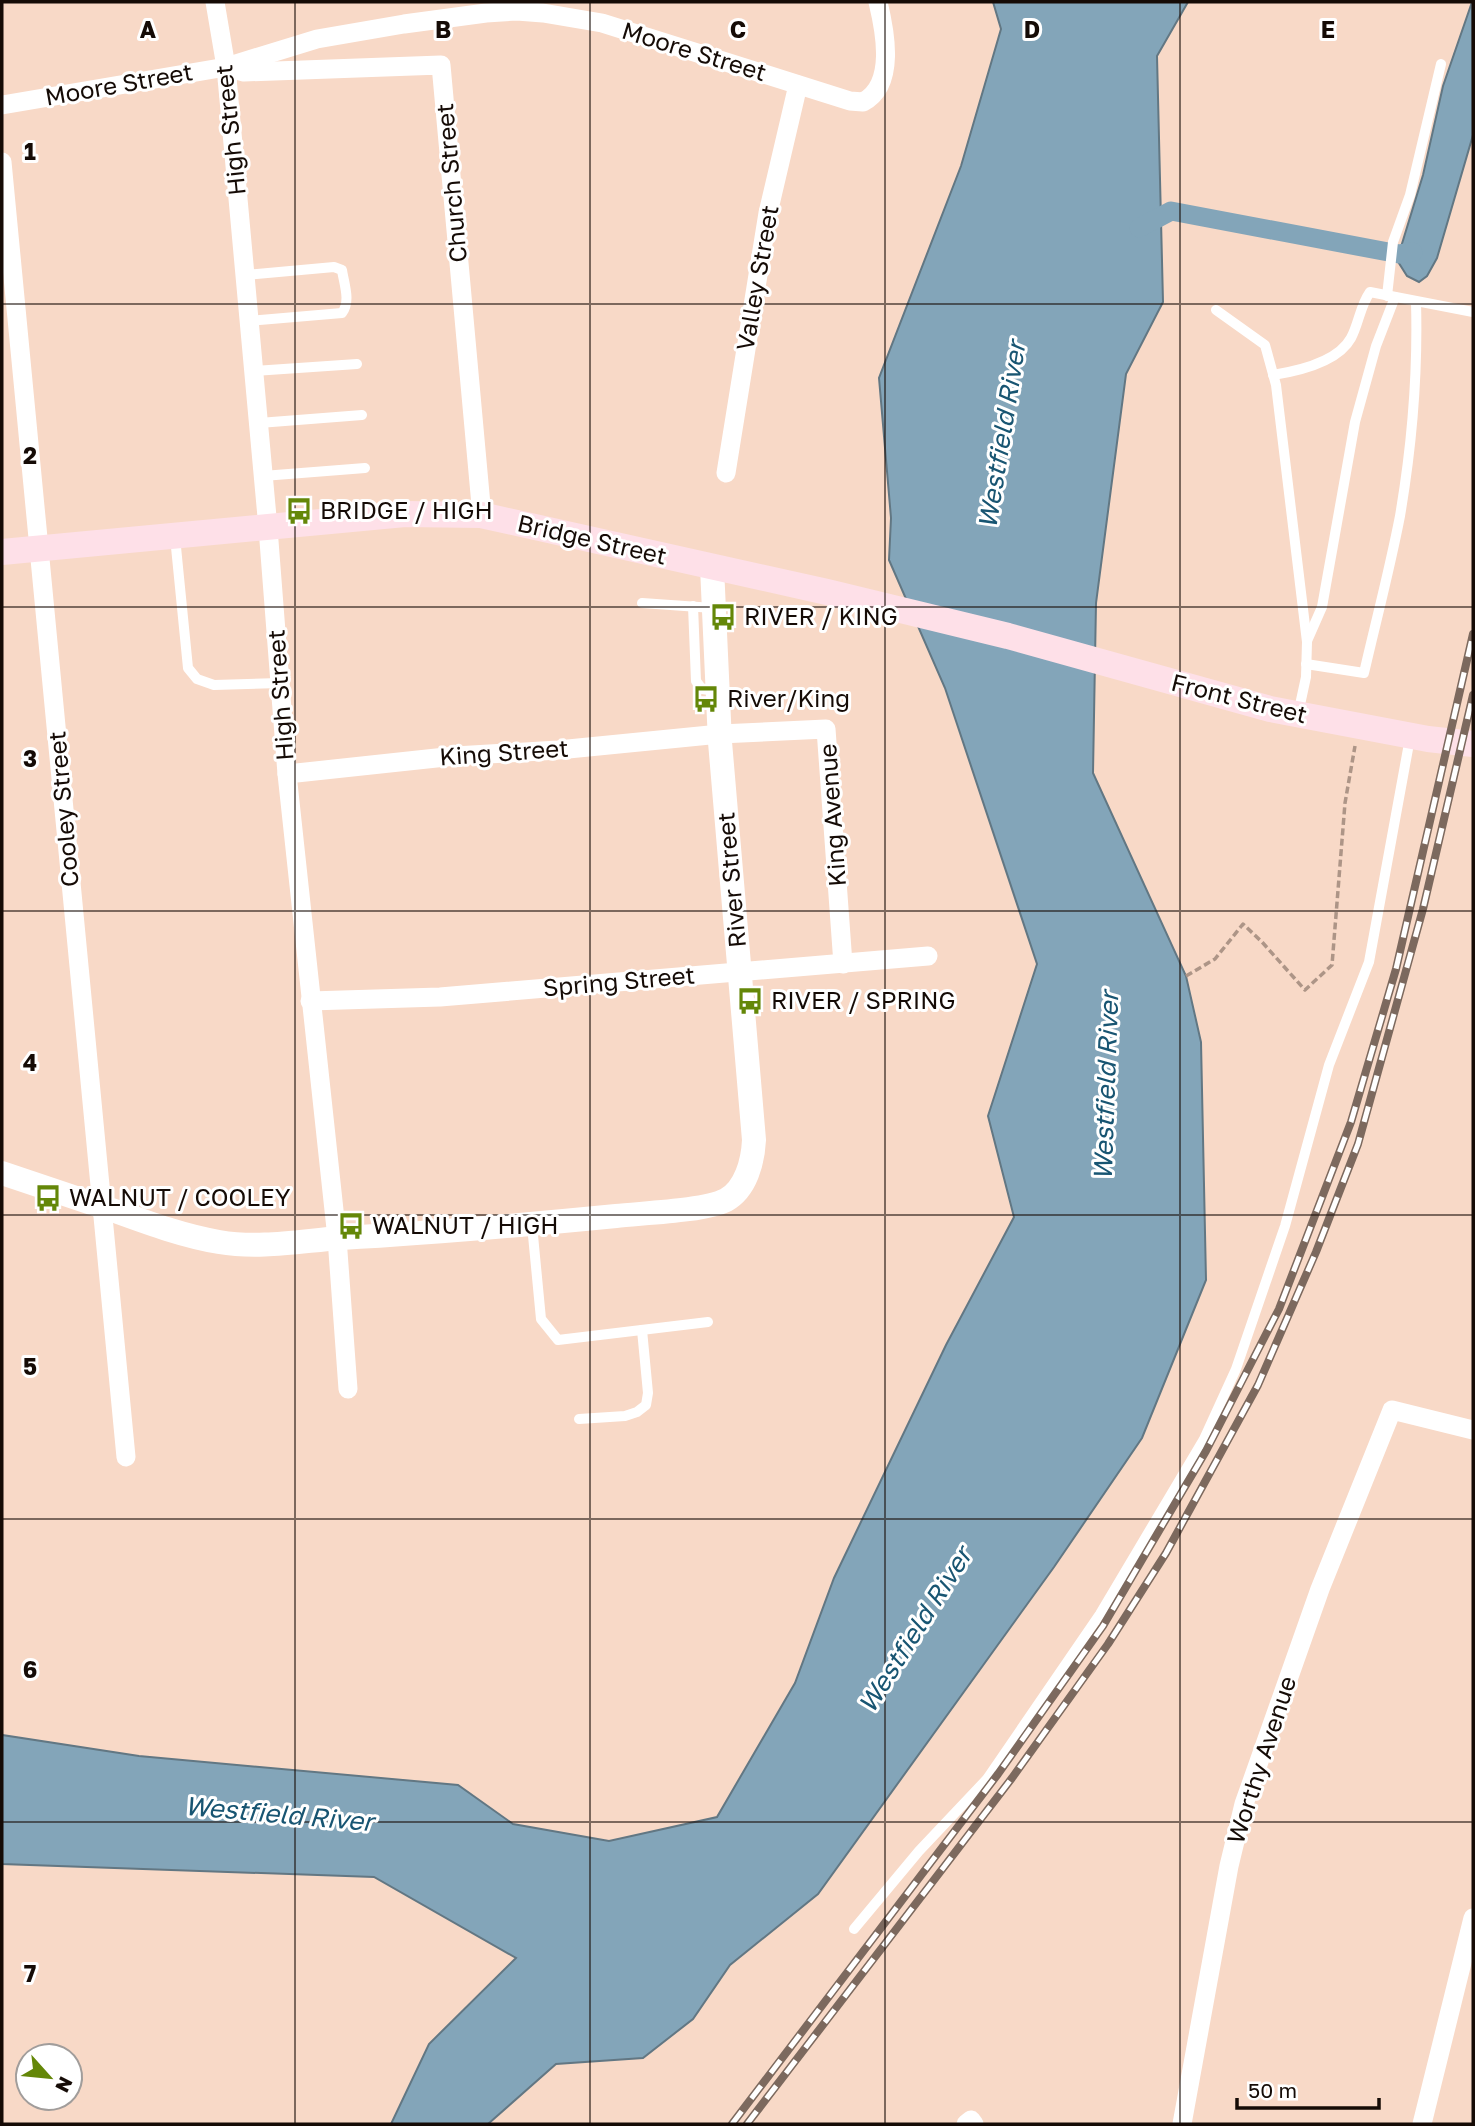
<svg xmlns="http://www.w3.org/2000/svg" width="1475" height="2126" font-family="'Golos Text',sans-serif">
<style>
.water{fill:#83a5b9;stroke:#627783;stroke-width:2}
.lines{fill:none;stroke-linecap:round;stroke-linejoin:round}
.canal{stroke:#83a5b9;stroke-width:19}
.path{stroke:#ad9587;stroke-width:3.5;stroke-dasharray:7 3.5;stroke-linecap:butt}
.service{stroke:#fff;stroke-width:10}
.minor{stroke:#fff;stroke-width:19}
.tertiary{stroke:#fff;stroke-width:24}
.secondary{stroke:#fee0e8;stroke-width:26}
.rail-casing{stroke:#7c695e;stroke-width:8}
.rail{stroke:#fff;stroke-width:5;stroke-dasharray:16;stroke-linecap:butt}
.grid{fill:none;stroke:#150b06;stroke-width:2;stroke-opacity:0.55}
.labels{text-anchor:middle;stroke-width:6;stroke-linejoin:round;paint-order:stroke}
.street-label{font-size:24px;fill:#150b06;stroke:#fff}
.poi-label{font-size:24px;fill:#150b06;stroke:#fff;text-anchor:start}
.water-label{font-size:26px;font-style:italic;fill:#185572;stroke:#fff}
.grid-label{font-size:23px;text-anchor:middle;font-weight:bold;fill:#150b06;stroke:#fff;stroke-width:6;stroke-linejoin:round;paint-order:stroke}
</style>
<rect width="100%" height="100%" fill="#f8d9c7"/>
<g class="water">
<path d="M993,2H1188L1157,56L1163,302L1126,374L1096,603L1093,773L1186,976L1201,1042L1206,1280L1142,1438L1054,1567L818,1894L730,1965L693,2019L643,2058L556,2064L488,2124H391L429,2044L516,1958L374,1877L2,1864V1735L139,1756L458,1785L513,1824L609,1841L717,1817L795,1683L834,1578L946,1345L1014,1217L988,1116L1037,964L945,688L889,560L891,518L879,378L961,166L1001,29Z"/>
<path d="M1472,2L1473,135L1437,258L1427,276L1419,282L1407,276L1397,260L1423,175L1443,86Z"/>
</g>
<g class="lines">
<path class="canal" d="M1139,228L1171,211L1399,254L1413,252"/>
<path class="path" d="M1186,976L1215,959L1243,924L1262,942L1305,990L1332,965L1345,803L1355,746"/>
<g class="service">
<path d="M245,275L334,267L342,270C344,284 351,301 342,313L249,321"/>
<path d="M1387,296L1393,242L1410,195L1441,64"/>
<path d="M1216,310L1265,345L1276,385L1307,642L1306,677L1298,714"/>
<path d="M254,371L357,364"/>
<path d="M1273,375C1298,371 1338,362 1351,338C1359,323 1360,306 1370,292L1473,312"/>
<path d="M259,423L362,415"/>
<path d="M263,476L365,468"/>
<path d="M175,537L188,668L197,679L214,685L280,683"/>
<path d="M642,603L713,608"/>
<path d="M693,606L696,681L702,689L717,691"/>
<path d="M1307,641L1322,607L1355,422L1376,346L1395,297"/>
<path d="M1306,664L1364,673C1376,621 1390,568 1400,516C1412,445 1418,373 1416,302"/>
<path d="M532,1225L541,1319L558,1340L708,1322"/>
<path d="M579,1419L625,1416L637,1412L646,1405L648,1393L642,1330"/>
<path d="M854,1929L919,1851L987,1779L1100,1614L1204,1439L1236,1369L1285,1226L1329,1065L1369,962L1410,738"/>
</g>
<g class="minor">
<path d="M215,2L226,67L268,528L287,774L337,1238L348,1389"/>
<path d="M230,68L244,72L441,65L482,516"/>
<path d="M2,105L226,67L317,39L404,24L486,13L517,11L543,13L602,23L850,101L863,102C896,85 885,31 878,2"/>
<path d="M2,162L126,1457"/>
<path d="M726,473L768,213L798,85"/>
<path d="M287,774L455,756L558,750L720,734L826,729L843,964"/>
<path d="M310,1001L440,997L928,956"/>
<path d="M966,2124L971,2120L974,2124"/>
<path d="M1182,2124L1229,1866L1244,1804L1320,1589L1392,1410L1473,1430"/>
<path d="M1422,2124L1473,1918"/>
</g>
<path class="tertiary" d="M2,1173C40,1186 79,1199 118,1212C151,1224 184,1236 219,1242C260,1249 300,1241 341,1238C433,1233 524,1225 616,1216C642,1213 705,1211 726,1200C746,1189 753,1161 754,1140L720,742L712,567"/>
<path class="secondary" d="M2,552L405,514L481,515L827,592L1008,636L1270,709L1428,739L1473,744"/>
<defs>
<g id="rail">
<path d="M732,2124L998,1774L1103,1626L1206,1451L1279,1309L1351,1122L1396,969L1473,634"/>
<path d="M747,2124L1012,1778L1108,1644L1166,1553L1258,1385L1316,1252L1358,1144L1423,909L1473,695"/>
</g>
</defs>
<use href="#rail" class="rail-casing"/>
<use href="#rail" class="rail"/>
</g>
<path class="grid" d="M295,2V2124M590,2V2124M885,2V2124M1180,2V2124M2,304H1473M2,607H1473M2,911H1473M2,1215H1473M2,1519H1473M2,1822H1473"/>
<defs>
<symbol id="bus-bare" viewBox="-9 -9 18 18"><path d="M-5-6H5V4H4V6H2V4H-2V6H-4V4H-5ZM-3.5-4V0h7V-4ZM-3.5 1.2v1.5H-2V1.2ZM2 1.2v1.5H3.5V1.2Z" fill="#648708" stroke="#fff" stroke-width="2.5" paint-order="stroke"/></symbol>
</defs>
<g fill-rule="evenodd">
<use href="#bus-bare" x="280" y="492" width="38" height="38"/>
<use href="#bus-bare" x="704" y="598" width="38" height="38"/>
<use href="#bus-bare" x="687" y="680" width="38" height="38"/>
<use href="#bus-bare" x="731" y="982" width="38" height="38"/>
<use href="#bus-bare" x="29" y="1179" width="38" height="38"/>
<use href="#bus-bare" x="332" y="1207" width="38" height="38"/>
</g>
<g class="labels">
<g class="street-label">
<text transform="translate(694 52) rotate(17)" y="8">Moore Street</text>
<text transform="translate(119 85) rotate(-10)" y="8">Moore Street</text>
<text transform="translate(231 130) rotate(-96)" y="8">High Street</text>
<text transform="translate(452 183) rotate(-95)" y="8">Church Street</text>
<text transform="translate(758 278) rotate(-80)" y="8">Valley Street</text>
<text transform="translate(592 540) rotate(13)" y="8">Bridge Street</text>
<text transform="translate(281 695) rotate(-94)" y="8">High Street</text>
<text transform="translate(1239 699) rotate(14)" y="8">Front Street</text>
<text transform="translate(504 753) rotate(-4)" y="8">King Street</text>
<text transform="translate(64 809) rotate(-95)" y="8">Cooley Street</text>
<text transform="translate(833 815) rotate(-94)" y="8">King Avenue</text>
<text transform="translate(732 880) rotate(-95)" y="8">River Street</text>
<text transform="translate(619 982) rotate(-5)" y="8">Spring Street</text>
<text transform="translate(1262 1760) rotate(-72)" y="8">Worthy Avenue</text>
</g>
<g class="poi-label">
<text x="320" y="519">BRIDGE / HIGH</text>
<text x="744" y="625">RIVER / KING</text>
<text x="727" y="707">River/King</text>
<text x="771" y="1009">RIVER / SPRING</text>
<text x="69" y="1206">WALNUT / COOLEY</text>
<text x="372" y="1234">WALNUT / HIGH</text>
</g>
<g class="water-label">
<text transform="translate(1002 435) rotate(-81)" y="9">Westfield River</text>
<text transform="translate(1106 1086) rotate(-88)" y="9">Westfield River</text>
<text transform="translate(915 1630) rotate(-58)" y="9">Westfield River</text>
<text transform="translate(279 1814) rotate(5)" y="9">Westfield River</text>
</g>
</g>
<g class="grid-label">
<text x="148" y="38">A</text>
<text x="443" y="38">B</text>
<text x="738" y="38">C</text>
<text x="1032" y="38">D</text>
<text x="1328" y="38">E</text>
<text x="30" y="160">1</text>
<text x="30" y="464">2</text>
<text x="30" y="767">3</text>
<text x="30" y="1071">4</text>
<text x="30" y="1375">5</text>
<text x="30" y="1678">6</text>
<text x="30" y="1982">7</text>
</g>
<rect width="1475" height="2126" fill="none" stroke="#150b06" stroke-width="7"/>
<g transform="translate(49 2077) rotate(117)"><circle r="33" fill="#ffffff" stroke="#a19d9b" stroke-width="2"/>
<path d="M0-5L12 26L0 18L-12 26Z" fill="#648708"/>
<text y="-10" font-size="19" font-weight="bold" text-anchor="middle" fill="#150b06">N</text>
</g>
<path d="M1237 2098v10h142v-10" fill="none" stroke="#150b06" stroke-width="3.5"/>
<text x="1248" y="2098" font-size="21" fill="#150b06" stroke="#ffffff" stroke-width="5" paint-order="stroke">50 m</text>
</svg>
